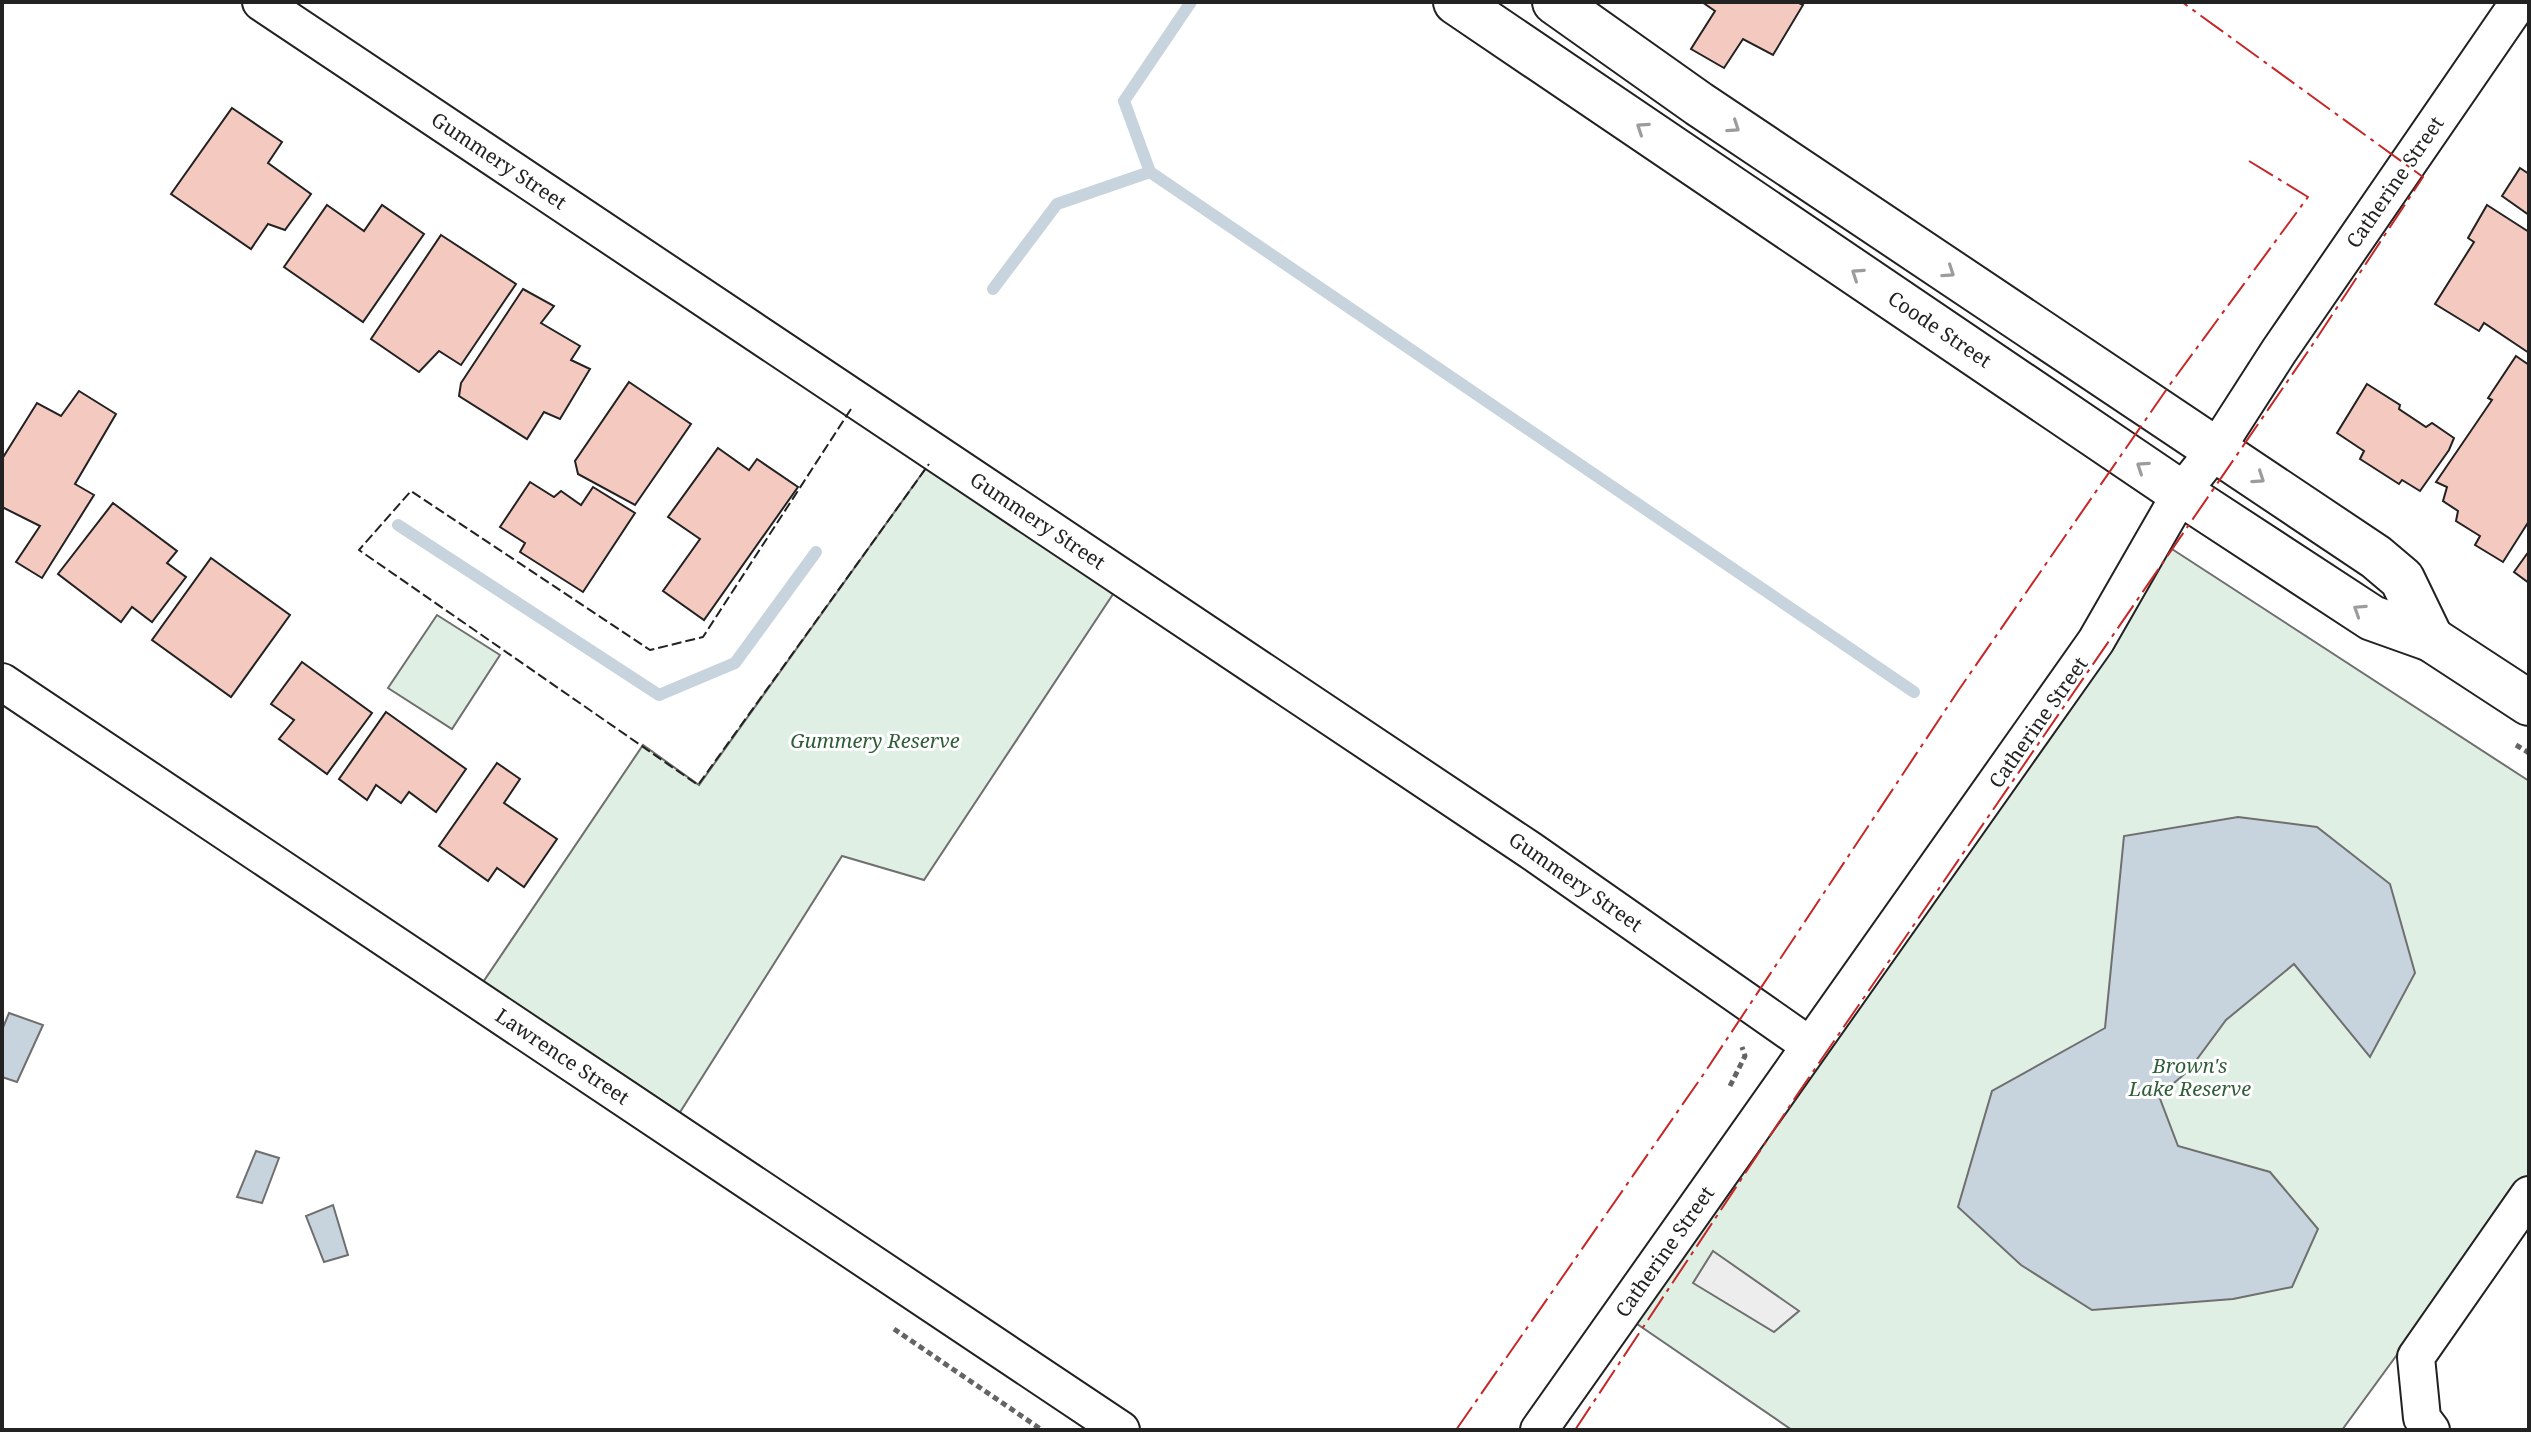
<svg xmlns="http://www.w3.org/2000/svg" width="2531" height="1432" font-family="'Noto Serif',serif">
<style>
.green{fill:#e0efe3;stroke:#6f6f6f;stroke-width:2}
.parking{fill:#ededed;stroke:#6f6f6f;stroke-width:2}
.water{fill:#c7d3dd;stroke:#6f6f6f;stroke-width:2}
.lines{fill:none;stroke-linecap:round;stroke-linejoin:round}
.stream{stroke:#c7d3dd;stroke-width:12}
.building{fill:#f3c9c0;stroke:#222;stroke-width:2}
.street-casing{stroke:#222;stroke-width:40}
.primary-casing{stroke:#222;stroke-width:48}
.path{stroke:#646464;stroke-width:5;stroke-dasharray:6 4;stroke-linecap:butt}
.street{stroke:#fff;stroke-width:36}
.primary{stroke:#fff;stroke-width:44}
.fence{stroke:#222;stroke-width:2;stroke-dasharray:10 4;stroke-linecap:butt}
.power{stroke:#c62828;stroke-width:2;stroke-dasharray:28 6 4 6;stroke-linecap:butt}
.oneway{stroke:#9c9c9c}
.labels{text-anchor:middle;stroke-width:6;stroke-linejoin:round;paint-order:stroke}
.street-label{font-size:20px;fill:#222;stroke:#fff}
.park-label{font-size:20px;font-style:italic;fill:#2f5e38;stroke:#fff}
</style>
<rect width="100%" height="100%" fill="#fff"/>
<g class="green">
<path d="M936,454L1123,579L924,880L842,856L670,1128L473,997L643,745L699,785Z"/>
<path d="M2155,538L2529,781V1174L2342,1430H1792L1621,1313Z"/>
<path d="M437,615L500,655L452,729L388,688Z"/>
</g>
<path class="parking" d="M1713,1251L1799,1311L1774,1332L1693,1283Z"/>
<g class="water">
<path d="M2238,817L2317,827L2390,884L2415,973L2370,1057L2294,964L2226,1020L2189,1070L2159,1096L2178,1146L2270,1172L2318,1229L2292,1287L2233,1299L2092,1310L2021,1265L1958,1207L1992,1091L2105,1028L2124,836Z"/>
<path d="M9,1013L43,1025L17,1082L2,1077V1030Z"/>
<path d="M256,1151L279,1158L262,1203L237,1197Z"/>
<path d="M333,1205L348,1255L324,1262L306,1216Z"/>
</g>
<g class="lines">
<g class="stream">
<path d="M1191,2L1124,101L1150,172L1914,692"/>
<path d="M993,289L1057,204L1150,172"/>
<path d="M398,525L659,695L735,663L816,552"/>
</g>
</g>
<g class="building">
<path d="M1702,2H1797L1803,5L1773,55L1743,39L1724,68L1691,49L1715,11Z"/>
<path d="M232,108L282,142L268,163L311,194L285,230L268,224L251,249L171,194Z"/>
<path d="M2520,168L2529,174V215L2502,196Z"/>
<path d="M327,205L364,231L382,205L424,234L363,322L284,267Z"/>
<path d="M2487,205L2529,232V353L2484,323L2479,331L2435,304L2474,242L2468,238Z"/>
<path d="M441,235L516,284L461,365L439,351L419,372L371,339Z"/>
<path d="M523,289L554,306L541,323L580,346L571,360L590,369L560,419L544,412L527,439L459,396L461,383Z"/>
<path d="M2516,356L2529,365V521L2503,562L2475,545L2480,536L2456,521L2458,511L2443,501L2447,487L2436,482L2492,400L2488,398Z"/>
<path d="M629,382L691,424L635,505L578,474L575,461Z"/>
<path d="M2367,384L2400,405L2399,409L2426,427L2432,423L2454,438L2449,450L2420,491L2402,480L2399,484L2360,459L2364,451L2337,433Z"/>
<path d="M79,391L116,414L75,484L94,495L42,578L16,562L40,526L2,507V459L37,403L61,416Z"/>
<path d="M718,448L749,470L757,459L798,487L704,620L663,591L700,539L668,517Z"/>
<path d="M530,482L554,497L561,491L581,505L593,487L635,513L583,592L520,552L525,543L500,527Z"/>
<path d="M113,503L177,551L167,563L186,577L152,622L132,607L121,622L58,574Z"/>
<path d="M2529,551V583L2514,572Z"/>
<path d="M211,558L290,615L231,697L152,640Z"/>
<path d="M302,662L372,713L327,774L279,739L294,720L271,704Z"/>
<path d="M386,712L466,769L436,812L409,792L401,803L376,785L367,800L339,779Z"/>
<path d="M497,763L520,779L504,803L557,839L524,887L497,868L488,881L439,846Z"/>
</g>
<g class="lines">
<defs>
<g id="street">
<path id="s1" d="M261,2L1530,850L1809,1045"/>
<path id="s2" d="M2,682L1121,1430"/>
<path id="s3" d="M1539,1430L2096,641L2181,493L2216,449L2279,351L2519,2"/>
<path d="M2431,1430L2422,1418L2416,1357L2529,1195"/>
</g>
<g id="primary">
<path id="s4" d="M1456,2L2181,493L2372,618L2431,639L2529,703"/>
<path d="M1555,2L1699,104L2376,557L2402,579L2431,639"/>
</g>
</defs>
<use href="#street" class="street-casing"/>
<use href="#primary" class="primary-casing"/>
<g class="path">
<path d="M2516,745L2529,753"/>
<path d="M1730,1086L1745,1056L1742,1047"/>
<path d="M894,1329L1042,1430"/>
</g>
<use href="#street" class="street"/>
<use href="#primary" class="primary"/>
<path class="fence" d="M851,409L703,637L650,650L411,491L359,550L698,785L929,464"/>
<g class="power">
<path d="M1456,1430L1703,1075L1958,691L2171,383L2308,197L2249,161"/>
<path d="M1575,1430L1799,1092L2309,350L2423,177L2182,2"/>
</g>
</g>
<defs><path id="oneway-chevron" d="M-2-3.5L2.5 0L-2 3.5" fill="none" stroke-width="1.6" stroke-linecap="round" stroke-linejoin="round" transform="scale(2)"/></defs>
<g class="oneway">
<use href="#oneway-chevron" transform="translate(1734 127) rotate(34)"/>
<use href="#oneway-chevron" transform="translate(1642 128) rotate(-146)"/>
<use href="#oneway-chevron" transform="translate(1949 272) rotate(34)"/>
<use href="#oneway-chevron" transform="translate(1857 274) rotate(-146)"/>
<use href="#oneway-chevron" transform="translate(2142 467) rotate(-146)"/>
<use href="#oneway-chevron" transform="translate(2259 478) rotate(34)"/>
<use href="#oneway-chevron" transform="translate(2359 610) rotate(-147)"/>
</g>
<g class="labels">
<g class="street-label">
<text dy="7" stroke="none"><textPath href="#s1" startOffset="286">Gummery Street</textPath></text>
<text dy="7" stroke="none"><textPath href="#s3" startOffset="1514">Catherine Street</textPath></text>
<text dy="7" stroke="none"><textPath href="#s4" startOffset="584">Coode Street</textPath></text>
<text dy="7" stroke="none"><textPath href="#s1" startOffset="934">Gummery Street</textPath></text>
<text dy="7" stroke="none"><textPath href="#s3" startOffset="866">Catherine Street</textPath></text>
<text dy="7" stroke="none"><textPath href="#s1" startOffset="1582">Gummery Street</textPath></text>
<text dy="7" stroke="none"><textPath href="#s2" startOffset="674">Lawrence Street</textPath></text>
<text dy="7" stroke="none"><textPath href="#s3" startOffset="218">Catherine Street</textPath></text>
</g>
<g class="park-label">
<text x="875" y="748">Gummery Reserve</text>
<text x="2190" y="1073">Brown's<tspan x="2190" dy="23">Lake Reserve</tspan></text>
</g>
</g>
<rect width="2531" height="1432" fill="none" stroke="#222222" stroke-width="8"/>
</svg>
